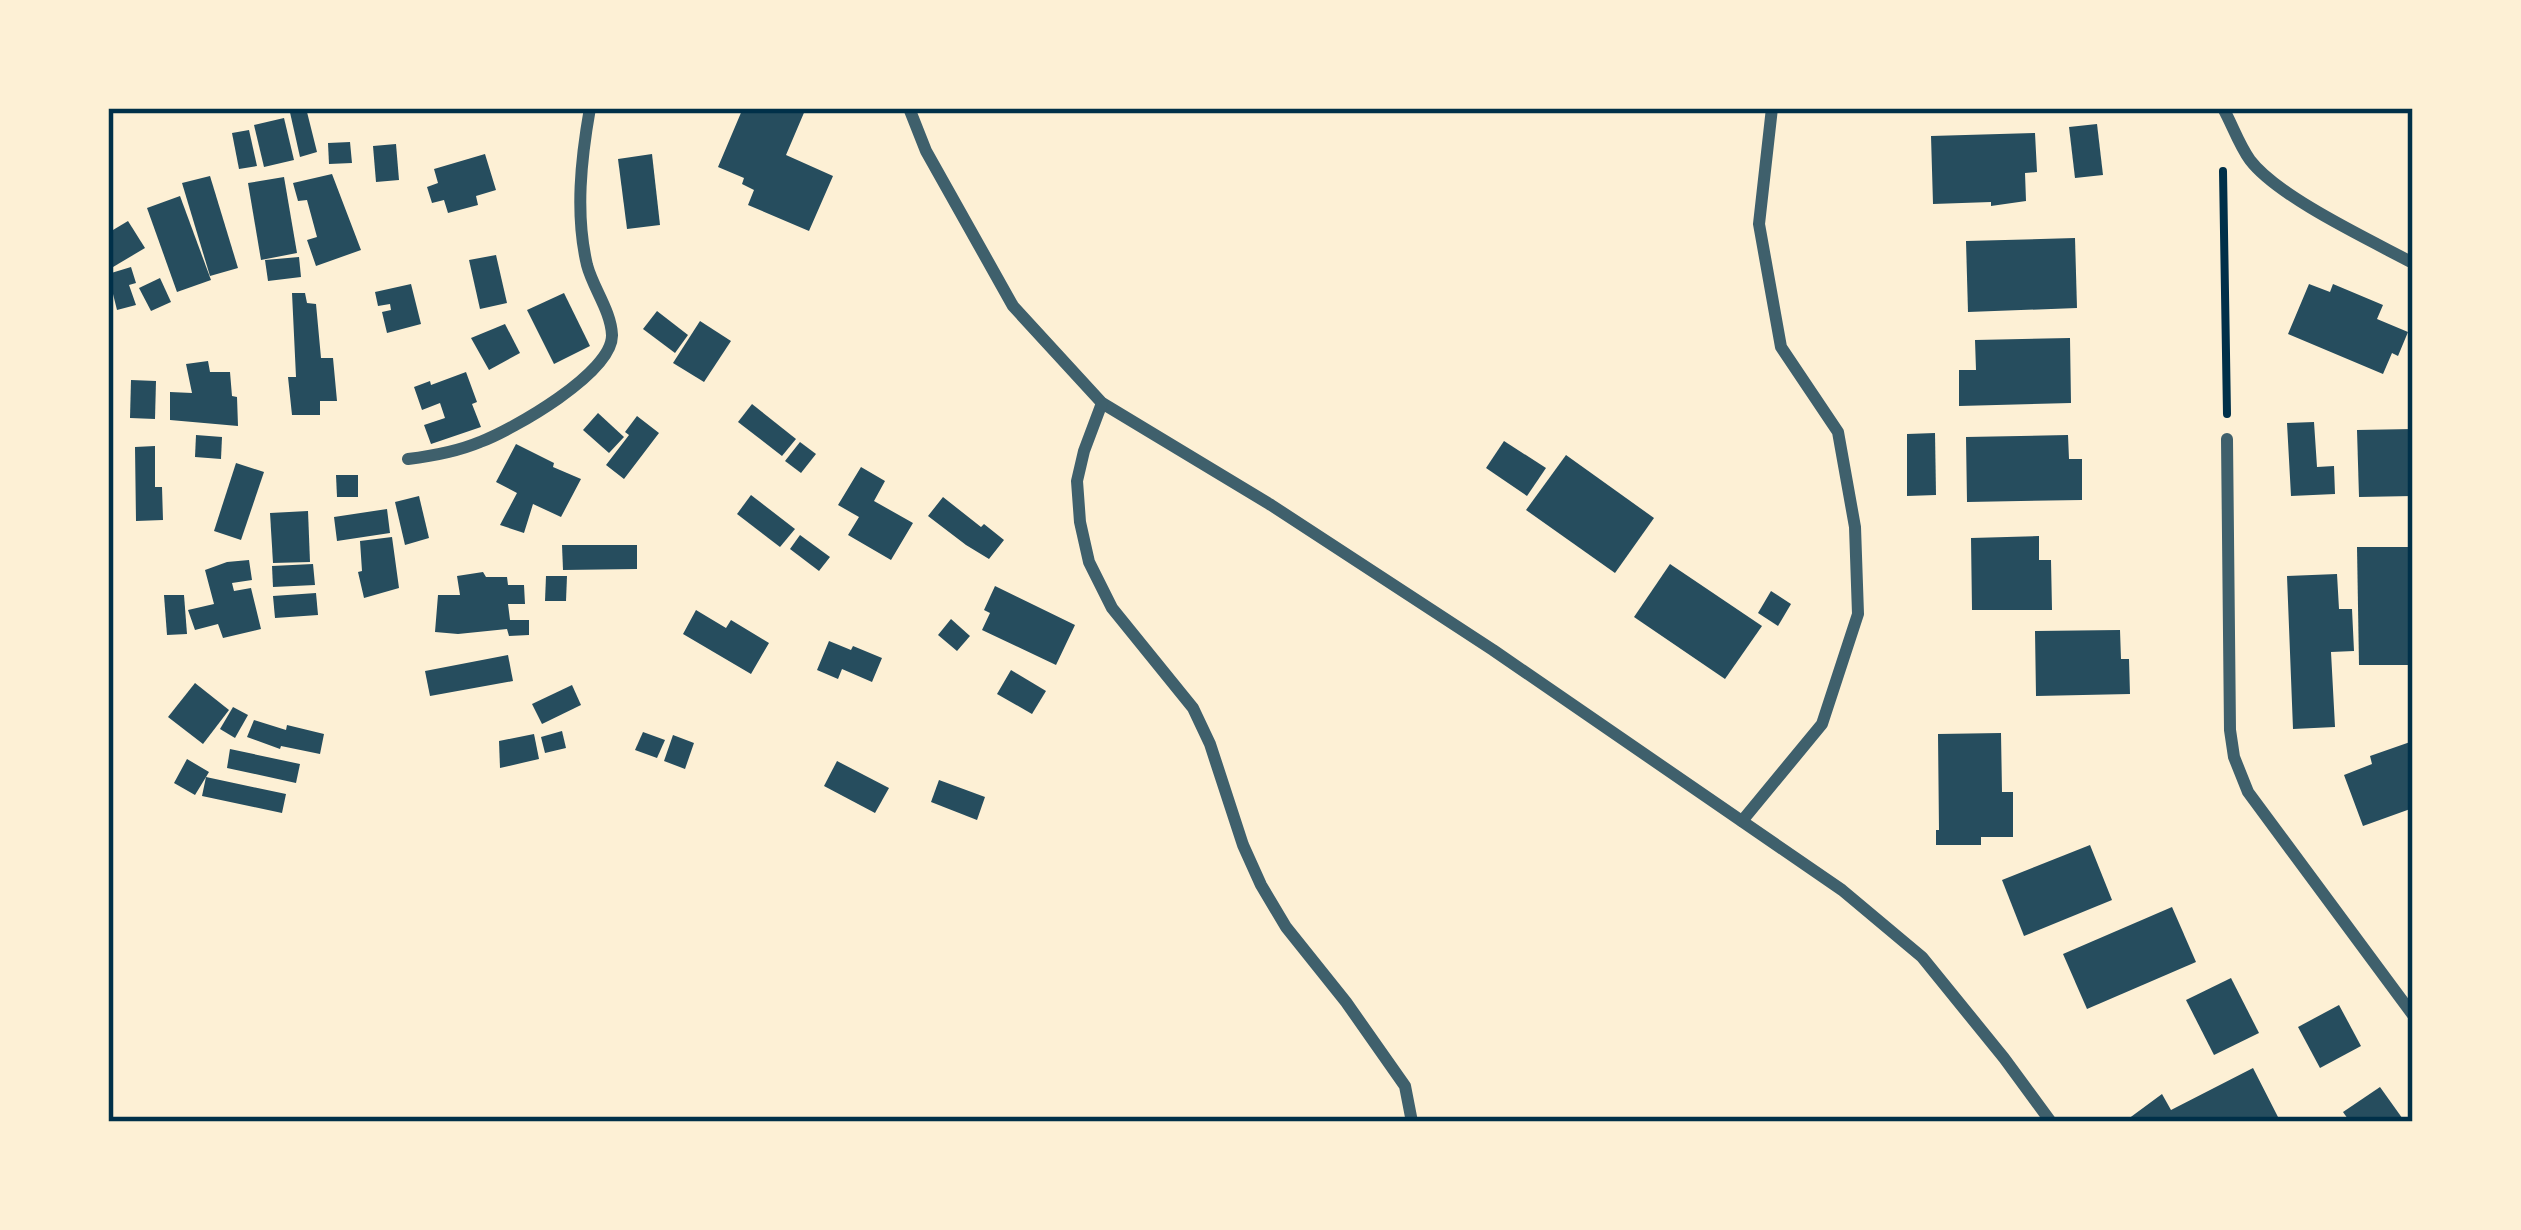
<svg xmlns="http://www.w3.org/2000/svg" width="2521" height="1230" font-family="'Space Grotesk',sans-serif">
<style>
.building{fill:#264d5e}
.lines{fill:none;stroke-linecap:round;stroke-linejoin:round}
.path{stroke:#003049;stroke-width:8}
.minor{stroke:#3f606c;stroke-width:12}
.neatline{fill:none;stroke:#003049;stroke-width:4.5}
</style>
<rect width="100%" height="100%" fill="#fdf0d5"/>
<g class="building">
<path d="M289,108H306L317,152L300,157Z"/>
<path d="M743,108H806L786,155L833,176L809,231L748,205L754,190L742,184L744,178L718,167Z"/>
<path d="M284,118L294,160L264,167L254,125Z"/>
<path d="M2097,124L2103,175L2075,178L2069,127Z"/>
<path d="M249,130L257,166L239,169L232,133Z"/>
<path d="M2035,133L2037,172L2025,173L2026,201L1991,206V202L1933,204L1931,136Z"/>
<path d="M350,142L352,163L329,164L328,143Z"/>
<path d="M396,144L399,180L376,182L373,146Z"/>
<path d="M485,154L496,190L476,196L478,205L448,213L444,200L432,203L427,187L438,183L434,169Z"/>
<path d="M652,154L660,225L627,229L618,159Z"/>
<path d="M332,174L361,250L316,266L307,240L317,237L307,200L298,201L293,183Z"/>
<path d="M210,176L238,268L210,276L182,183Z"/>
<path d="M284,177L297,253L261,260L248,183Z"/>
<path d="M180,196L211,280L177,292L147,208Z"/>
<path d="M128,221L145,248L108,270V233Z"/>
<path d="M2075,238L2077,308L1968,312L1966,241Z"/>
<path d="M496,255L507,303L480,309L469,260Z"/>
<path d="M299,257L301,277L268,281L265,260Z"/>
<path d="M131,267L136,283L129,285L136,305L117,310L108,274Z"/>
<path d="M160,278L171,302L151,311L139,288Z"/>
<path d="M411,284L421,324L387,333L382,312L391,310L390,304L378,306L375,292Z"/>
<path d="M2309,284L2330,292L2333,284L2383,305L2377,319L2408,332L2398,356L2392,353L2383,374L2288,334Z"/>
<path d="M292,293H305L307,303L316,304L321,358H333L337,401H320V415H292L288,377H296Z"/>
<path d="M564,293L590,346L554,364L527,310Z"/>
<path d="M657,311L688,335L675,353L643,329Z"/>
<path d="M700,321L731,341L704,382L673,363Z"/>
<path d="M505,324L520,353L489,370L471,338Z"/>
<path d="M2070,338L2071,403L1959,406V370H1976L1975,340Z"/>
<path d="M208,361L210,372H230L232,396L237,397L238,426L170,420V392L192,393L186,364Z"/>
<path d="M466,372L477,402L472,404L481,427L431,444L424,425L445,418L440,403L422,410L414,387L430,381L431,385Z"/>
<path d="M131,380L156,381L155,419L130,418Z"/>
<path d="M752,404L796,439L782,456L738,422Z"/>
<path d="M598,413L624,437L609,453L583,430Z"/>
<path d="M637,416L659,433L624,479L606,465L629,435L625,432Z"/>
<path d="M2314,422L2317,467L2334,466L2335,494L2291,496L2287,423Z"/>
<path d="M2413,429V496L2359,497L2357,430Z"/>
<path d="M1935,433L1936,495L1907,496V434Z"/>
<path d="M196,435L222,437L221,459L195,457Z"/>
<path d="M2068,435L2069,459H2082V500L1967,502L1966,437Z"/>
<path d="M1504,441L1546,468L1527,496L1486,468Z"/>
<path d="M800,442L816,454L801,473L785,461Z"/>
<path d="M516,444L554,463L553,467L581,479L561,517L533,504L524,533L500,525L517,493L496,482Z"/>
<path d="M155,446V487H162L163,520L136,521L135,447Z"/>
<path d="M1566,455L1654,518L1615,573L1526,510Z"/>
<path d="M236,463L264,472L241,540L214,531Z"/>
<path d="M861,467L885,481L874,501L913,523L891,560L848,535L859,517L838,505Z"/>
<path d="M336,475H358V497H337Z"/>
<path d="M751,495L795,529L780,547L737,514Z"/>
<path d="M419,496L429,538L405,545L395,502Z"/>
<path d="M943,497L981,527L984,524L1004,540L989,559L966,545L928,516Z"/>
<path d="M387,509L390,533L337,541L334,517Z"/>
<path d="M308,511L310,562L273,563L270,513Z"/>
<path d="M800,535L830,557L819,571L790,549Z"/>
<path d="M2039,536V560H2051L2052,610H1972L1971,538Z"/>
<path d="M392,537L399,588L364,598L358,572L362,571L360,541Z"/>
<path d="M562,545H637V569L563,570Z"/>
<path d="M2357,547H2413V665H2359Z"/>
<path d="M249,560L252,580L232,583L234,591L251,588L261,629L223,638L218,624L195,630L188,610L214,604L205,570L227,562Z"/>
<path d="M313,564L315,585L273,587L272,566Z"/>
<path d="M1670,564L1762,626L1725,679L1634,617Z"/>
<path d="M483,572L486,577H507L508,585H524L525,604H508L510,620H529V635L509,636L507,629L458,634L435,632L438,595H460L457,576Z"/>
<path d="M2337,574L2339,609H2352L2354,651L2331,652L2335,727L2293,729L2287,576Z"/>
<path d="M546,576H567L566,601H545Z"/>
<path d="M995,586L1075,625L1056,665L982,630L990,613L984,610Z"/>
<path d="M1771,591L1791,604L1778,626L1758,613Z"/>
<path d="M316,593L318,615L275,618L273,596Z"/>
<path d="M164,595H184L187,634L167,635Z"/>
<path d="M696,610L726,628L731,620L769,643L751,674L683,634Z"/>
<path d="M951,619L970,636L957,651L938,635Z"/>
<path d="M2120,630L2121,659H2129L2130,694L2036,696L2035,631Z"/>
<path d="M829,641L851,650L853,646L882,658L872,682L842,669L838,679L817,670Z"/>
<path d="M508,655L513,681L430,696L425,671Z"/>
<path d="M1011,670L1046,691L1032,714L997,694Z"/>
<path d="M195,683L229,710L203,744L168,717Z"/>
<path d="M572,685L581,705L542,724L532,704Z"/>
<path d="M233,707L248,715L235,738L220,729Z"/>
<path d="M254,720L286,730L287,725L324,734L320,754L281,746L280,749L247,737Z"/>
<path d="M562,731L566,748L545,753L541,737Z"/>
<path d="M643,732L665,740L657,758L635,750Z"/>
<path d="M2001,733L2002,792H2013V837H1981V845H1936V830H1939L1938,734Z"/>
<path d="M534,734L539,759L500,768L499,741Z"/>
<path d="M673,735L694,743L685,769L664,761Z"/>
<path d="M2413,741V808L2363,826L2344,775L2372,764L2370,756Z"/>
<path d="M230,749L300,764L296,783L227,768Z"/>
<path d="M187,759L209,772L206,777L286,794L282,813L202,796L206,777L195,795L174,783Z"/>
<path d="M837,761L889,788L875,813L824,786Z"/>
<path d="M939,780L985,797L977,820L931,802Z"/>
<path d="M2090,845L2112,900L2024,936L2002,880Z"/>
<path d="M2172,907L2196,962L2087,1009L2063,954Z"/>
<path d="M2231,978L2259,1033L2214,1055L2186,1000Z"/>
<path d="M2339,1005L2361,1046L2320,1068L2298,1027Z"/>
<path d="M2253,1068L2278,1117L2268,1122H2124L2162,1094L2171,1110Z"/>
<path d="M2380,1087L2405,1122H2350L2343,1112Z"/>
</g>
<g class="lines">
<path class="path" d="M2223,171L2227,414"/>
<g class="minor">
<path d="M909,108L926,151L1013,306L1102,403L1271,505L1493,650L1842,890L1922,957L2004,1058L2051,1122"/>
<path d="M2223,108C2232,124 2239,145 2250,160C2278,197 2370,240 2413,263"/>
<path d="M1102,403L1084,451L1077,481L1080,522L1089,562L1112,608L1193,708L1210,744L1243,845L1261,885L1286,927L1346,1002L1405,1086L1412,1122"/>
<path d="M2227,439L2230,730L2234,757L2248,792L2413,1015"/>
<path d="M408,459C433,456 456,452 480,442C512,430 613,373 612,335C611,311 593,288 587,265C575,214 581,159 590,108"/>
<path d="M1742,821L1822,724L1858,614L1855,527L1838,432L1781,347L1759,224L1772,108"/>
</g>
</g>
<rect width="2521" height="1230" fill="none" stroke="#fdf0d5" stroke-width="222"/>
<rect x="111" y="111" width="2299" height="1008" class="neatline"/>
</svg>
